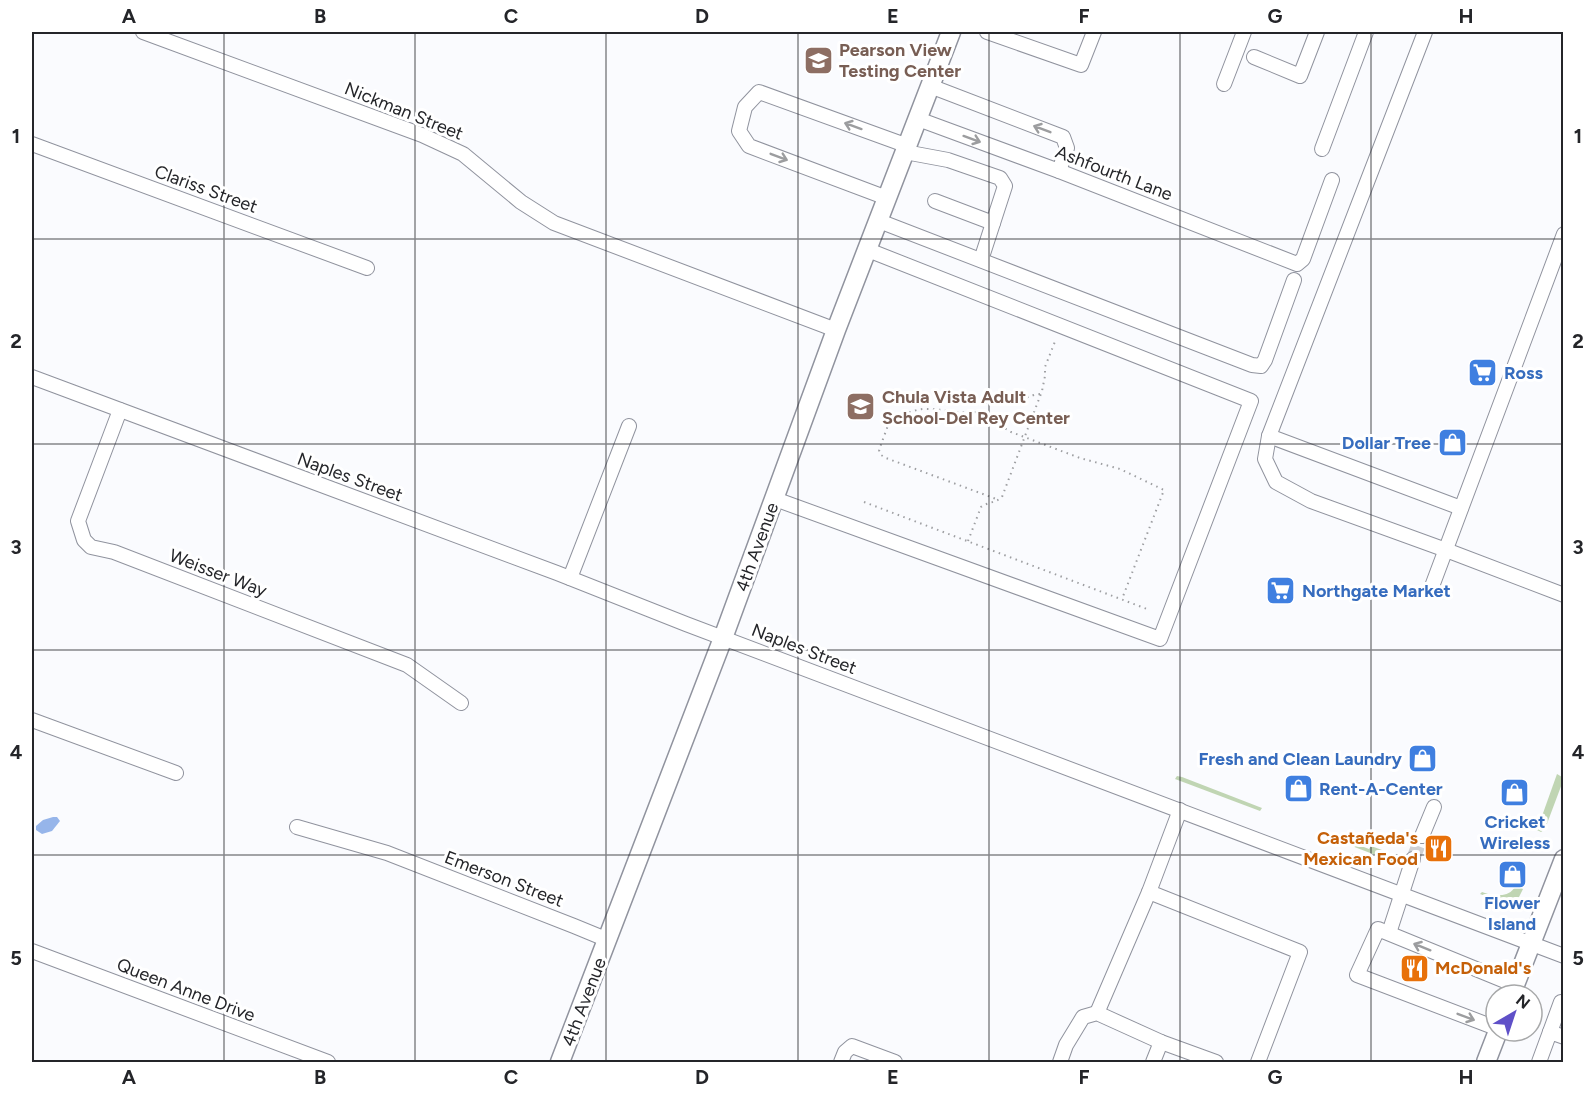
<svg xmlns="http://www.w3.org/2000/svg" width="1595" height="1094" font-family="Figtree,sans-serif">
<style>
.green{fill:#c0d5b3}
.water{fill:#96b5ea}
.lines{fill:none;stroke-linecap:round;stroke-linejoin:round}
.minor-tunnel{stroke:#cfd0d3;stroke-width:14;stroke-dasharray:14 7;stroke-linecap:butt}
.minor-casing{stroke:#90939e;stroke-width:16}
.major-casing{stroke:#90939e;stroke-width:21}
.path{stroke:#9e9fa2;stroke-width:2;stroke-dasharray:1.5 4.5;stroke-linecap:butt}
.minor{stroke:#fff;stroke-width:14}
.major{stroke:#fff;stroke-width:18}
.oneway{stroke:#9c9d9f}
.grid{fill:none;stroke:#242529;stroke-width:1.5;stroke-opacity:0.55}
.labels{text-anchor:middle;stroke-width:6;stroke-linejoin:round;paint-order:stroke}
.education-label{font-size:18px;font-weight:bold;fill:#785e54;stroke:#fff;text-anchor:start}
.street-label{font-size:18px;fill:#242529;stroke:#fff}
.shop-label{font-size:18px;font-weight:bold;fill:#366cbe;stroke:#fff;text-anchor:start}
.food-label{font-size:18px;font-weight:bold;fill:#c56008;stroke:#fff;text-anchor:end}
.neatline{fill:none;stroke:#242529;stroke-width:2}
.grid-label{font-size:20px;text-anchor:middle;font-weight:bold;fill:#242529}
</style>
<rect width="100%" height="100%" fill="#fafbfe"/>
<g class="green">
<path d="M1557,774L1562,777L1563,781L1545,829L1541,832L1537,830Z"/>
<path d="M1177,776L1182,777L1262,808L1260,811L1175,779Z"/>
<path d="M1337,833L1351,838V842L1369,849L1371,846L1382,850V854L1408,864L1407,867L1336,840L1335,837Z"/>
<path d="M1516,886L1523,889L1519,897L1506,903L1480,894L1482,892L1491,895V894C1502,896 1509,896 1516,886Z"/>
</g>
<path class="water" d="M53,817H57L60,821L52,831L42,834L36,830V826L43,820Z"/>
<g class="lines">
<path class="minor-tunnel" d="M1413,859L1422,836"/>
<defs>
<g id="minor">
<path d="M143,32L422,135L463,154L521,202L554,223L836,330"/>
<path d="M987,32L1081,65L1094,32"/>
<path d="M1425,32L1269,436L1461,508"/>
<path d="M1254,57L1300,76L1317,32"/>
<path d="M1224,84L1244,32"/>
<path d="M930,86L1063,137L1067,148L1059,171"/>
<path d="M918,119L1059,171L1297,264L1303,259L1332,180"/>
<path d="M32,144L367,268"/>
<path d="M1322,149L1366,32"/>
<path d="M905,152L948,160L1000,178L1005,186L981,260"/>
<path d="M887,198L749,146L739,131L745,107L759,92L908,146"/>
<path d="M935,201L993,223"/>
<path d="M879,221L1252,365L1261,366L1265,360L1294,280"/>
<path d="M32,377L557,573L686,624L1564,956"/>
<path d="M120,410L78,521L84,540L91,547L114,552L407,665L461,703"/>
<path d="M1269,436L1265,459L1276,482L1311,501L1446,550L1564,595"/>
<path d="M775,499L1160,639L1251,401L868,250"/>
<path d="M570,578L629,426"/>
<path d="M1431,589L1564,234"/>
<path d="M32,720L176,773"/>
<path d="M297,827L387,853L574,926L608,940"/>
<path d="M1422,836L1434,807"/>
<path d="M1149,892L1300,952L1258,1062"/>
<path d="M1389,933L1413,859"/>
<path d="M32,951L328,1062"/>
<path d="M1097,1013L1149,892L1180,810"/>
<path d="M1496,1028L1357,975L1378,929L1515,985"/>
<path d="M1550,1032L1561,1002L1564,1003"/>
<path d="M841,1062L845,1052L852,1046L895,1062"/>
<path d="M1060,1062L1066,1045L1083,1017L1097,1013L1161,1042L1216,1062"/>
<path d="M1153,1062L1161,1042"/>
<path d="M1539,1062L1550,1032L1564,1037"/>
</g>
<g id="major">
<path d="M1511,995L1564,859"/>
<path d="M560,1062L723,638L836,330L951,32"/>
<path d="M1486,1062L1498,1031"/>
</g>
</defs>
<use href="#minor" class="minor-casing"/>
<use href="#major" class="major-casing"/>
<g class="path">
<path d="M1040,394C1030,395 1030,397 1021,399C1008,403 994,400 981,404L983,411L993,421L1011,432L1080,458L1120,469L1164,490L1122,599"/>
<path d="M982,411C961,416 944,408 923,409C912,410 901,416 890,420L879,450L881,455L886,458L999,500"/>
<path d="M864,502L1147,609"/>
<path d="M968,541L981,507C987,502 996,503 1002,497L1042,391L1045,376V367L1056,339"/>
</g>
<use href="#minor" class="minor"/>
<use href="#major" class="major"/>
</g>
<defs><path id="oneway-shaft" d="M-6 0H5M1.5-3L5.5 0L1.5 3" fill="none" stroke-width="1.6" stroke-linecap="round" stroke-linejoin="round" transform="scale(1.5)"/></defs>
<g class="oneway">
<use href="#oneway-shaft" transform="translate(853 126) rotate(-160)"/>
<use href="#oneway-shaft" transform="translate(1042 129) rotate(-159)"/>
<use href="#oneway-shaft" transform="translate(972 139) rotate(20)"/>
<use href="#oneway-shaft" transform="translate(779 157) rotate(21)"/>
<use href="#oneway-shaft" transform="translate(1422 947) rotate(-158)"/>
<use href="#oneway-shaft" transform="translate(1466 1017) rotate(21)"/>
</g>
<path class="grid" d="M224,32V1062M415,32V1062M606,32V1062M798,32V1062M989,32V1062M1180,32V1062M1371,32V1062M32,239H1564M32,444H1564M32,650H1564M32,855H1564"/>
<defs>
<symbol id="school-square" viewBox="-11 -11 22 22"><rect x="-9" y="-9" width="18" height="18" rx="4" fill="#8d6e63" stroke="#fff"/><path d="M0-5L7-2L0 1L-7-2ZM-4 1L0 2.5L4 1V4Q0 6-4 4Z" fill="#fff"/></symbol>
<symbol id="supermarket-square" viewBox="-11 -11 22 22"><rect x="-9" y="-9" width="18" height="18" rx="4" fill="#3f7fe0" stroke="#fff"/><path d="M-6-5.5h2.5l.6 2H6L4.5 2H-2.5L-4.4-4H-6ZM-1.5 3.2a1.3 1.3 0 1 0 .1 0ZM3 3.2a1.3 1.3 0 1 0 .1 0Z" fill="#fff"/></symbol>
<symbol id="shop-square" viewBox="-11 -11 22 22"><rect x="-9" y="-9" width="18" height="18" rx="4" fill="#3f7fe0" stroke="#fff"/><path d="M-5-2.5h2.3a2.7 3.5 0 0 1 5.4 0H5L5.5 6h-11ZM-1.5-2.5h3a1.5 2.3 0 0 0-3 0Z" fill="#fff"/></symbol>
<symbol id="restaurant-square" viewBox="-11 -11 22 22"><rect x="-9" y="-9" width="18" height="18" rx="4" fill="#e8710a" stroke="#fff"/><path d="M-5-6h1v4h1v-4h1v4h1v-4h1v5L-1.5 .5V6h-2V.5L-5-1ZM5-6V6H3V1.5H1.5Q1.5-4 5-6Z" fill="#fff"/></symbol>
</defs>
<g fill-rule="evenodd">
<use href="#school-square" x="802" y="44" width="33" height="33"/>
<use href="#supermarket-square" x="1466" y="356" width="33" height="33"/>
<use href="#school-square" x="844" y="390" width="33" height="33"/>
<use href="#shop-square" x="1436" y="426" width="33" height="33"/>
<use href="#supermarket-square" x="1264" y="574" width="33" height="33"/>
<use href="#shop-square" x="1406" y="742" width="33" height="33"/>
<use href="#shop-square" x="1282" y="772" width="33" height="33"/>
<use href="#shop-square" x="1498" y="776" width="33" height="33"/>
<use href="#restaurant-square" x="1422" y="832" width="33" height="33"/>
<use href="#shop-square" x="1496" y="858" width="33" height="33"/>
<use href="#restaurant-square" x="1398" y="952" width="33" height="33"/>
</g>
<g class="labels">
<g class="education-label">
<text x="839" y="56">Pearson View<tspan x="839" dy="21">Testing Center</tspan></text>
<text x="882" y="403">Chula Vista Adult<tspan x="882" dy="21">School-Del Rey Center</tspan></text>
</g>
<g class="street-label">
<text transform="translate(404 111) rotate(22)" y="6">Nickman Street</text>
<text transform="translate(1114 173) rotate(21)" y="6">Ashfourth Lane</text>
<text transform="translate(206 189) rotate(20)" y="6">Clariss Street</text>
<text transform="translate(350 477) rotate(20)" y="6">Naples Street</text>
<text transform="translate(757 547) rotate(-70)" y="6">4th Avenue</text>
<text transform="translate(218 573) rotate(21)" y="6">Weisser Way</text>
<text transform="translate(804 649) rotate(21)" y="6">Naples Street</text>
<text transform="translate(504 879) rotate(21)" y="6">Emerson Street</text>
<text transform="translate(186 990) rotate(21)" y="6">Queen Anne Drive</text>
<text transform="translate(584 1002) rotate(-69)" y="6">4th Avenue</text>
</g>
<g class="shop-label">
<text x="1504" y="379">Ross</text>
<text x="1431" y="449" text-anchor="end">Dollar Tree</text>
<text x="1302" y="597">Northgate Market</text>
<text x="1402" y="765" text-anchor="end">Fresh and Clean Laundry</text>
<text x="1319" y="795">Rent-A-Center</text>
<text x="1515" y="828" text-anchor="middle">Cricket<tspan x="1515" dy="21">Wireless</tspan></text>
<text x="1512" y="909" text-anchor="middle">Flower<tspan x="1512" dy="21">Island</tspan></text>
</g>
<g class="food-label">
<text x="1418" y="844">Castañeda's<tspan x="1418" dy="21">Mexican Food</tspan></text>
<text x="1435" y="974" text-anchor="start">McDonald's</text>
</g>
</g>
<rect width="1595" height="1094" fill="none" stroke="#ffffff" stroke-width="66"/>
<g transform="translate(1514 1013) rotate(39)"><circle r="28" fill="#ffffff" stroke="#a7a8a9" stroke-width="1.5"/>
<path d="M0-4.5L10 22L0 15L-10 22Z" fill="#5f50c8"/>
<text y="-9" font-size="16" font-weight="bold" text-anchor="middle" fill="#242529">N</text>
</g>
<rect x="33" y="33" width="1529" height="1028" class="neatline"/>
<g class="grid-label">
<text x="129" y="23">A</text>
<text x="320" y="23">B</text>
<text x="511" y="23">C</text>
<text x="702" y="23">D</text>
<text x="893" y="23">E</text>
<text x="1084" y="23">F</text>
<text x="1275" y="23">G</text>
<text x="1466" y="23">H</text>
<text x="16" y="143">1</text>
<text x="1578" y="143">1</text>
<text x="16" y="348">2</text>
<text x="1578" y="348">2</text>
<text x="16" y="554">3</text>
<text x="1578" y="554">3</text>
<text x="16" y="759">4</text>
<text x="1578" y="759">4</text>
<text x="16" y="965">5</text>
<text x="1578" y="965">5</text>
<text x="129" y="1084">A</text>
<text x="320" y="1084">B</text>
<text x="511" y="1084">C</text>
<text x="702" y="1084">D</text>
<text x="893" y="1084">E</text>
<text x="1084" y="1084">F</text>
<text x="1275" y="1084">G</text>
<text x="1466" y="1084">H</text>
</g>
</svg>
